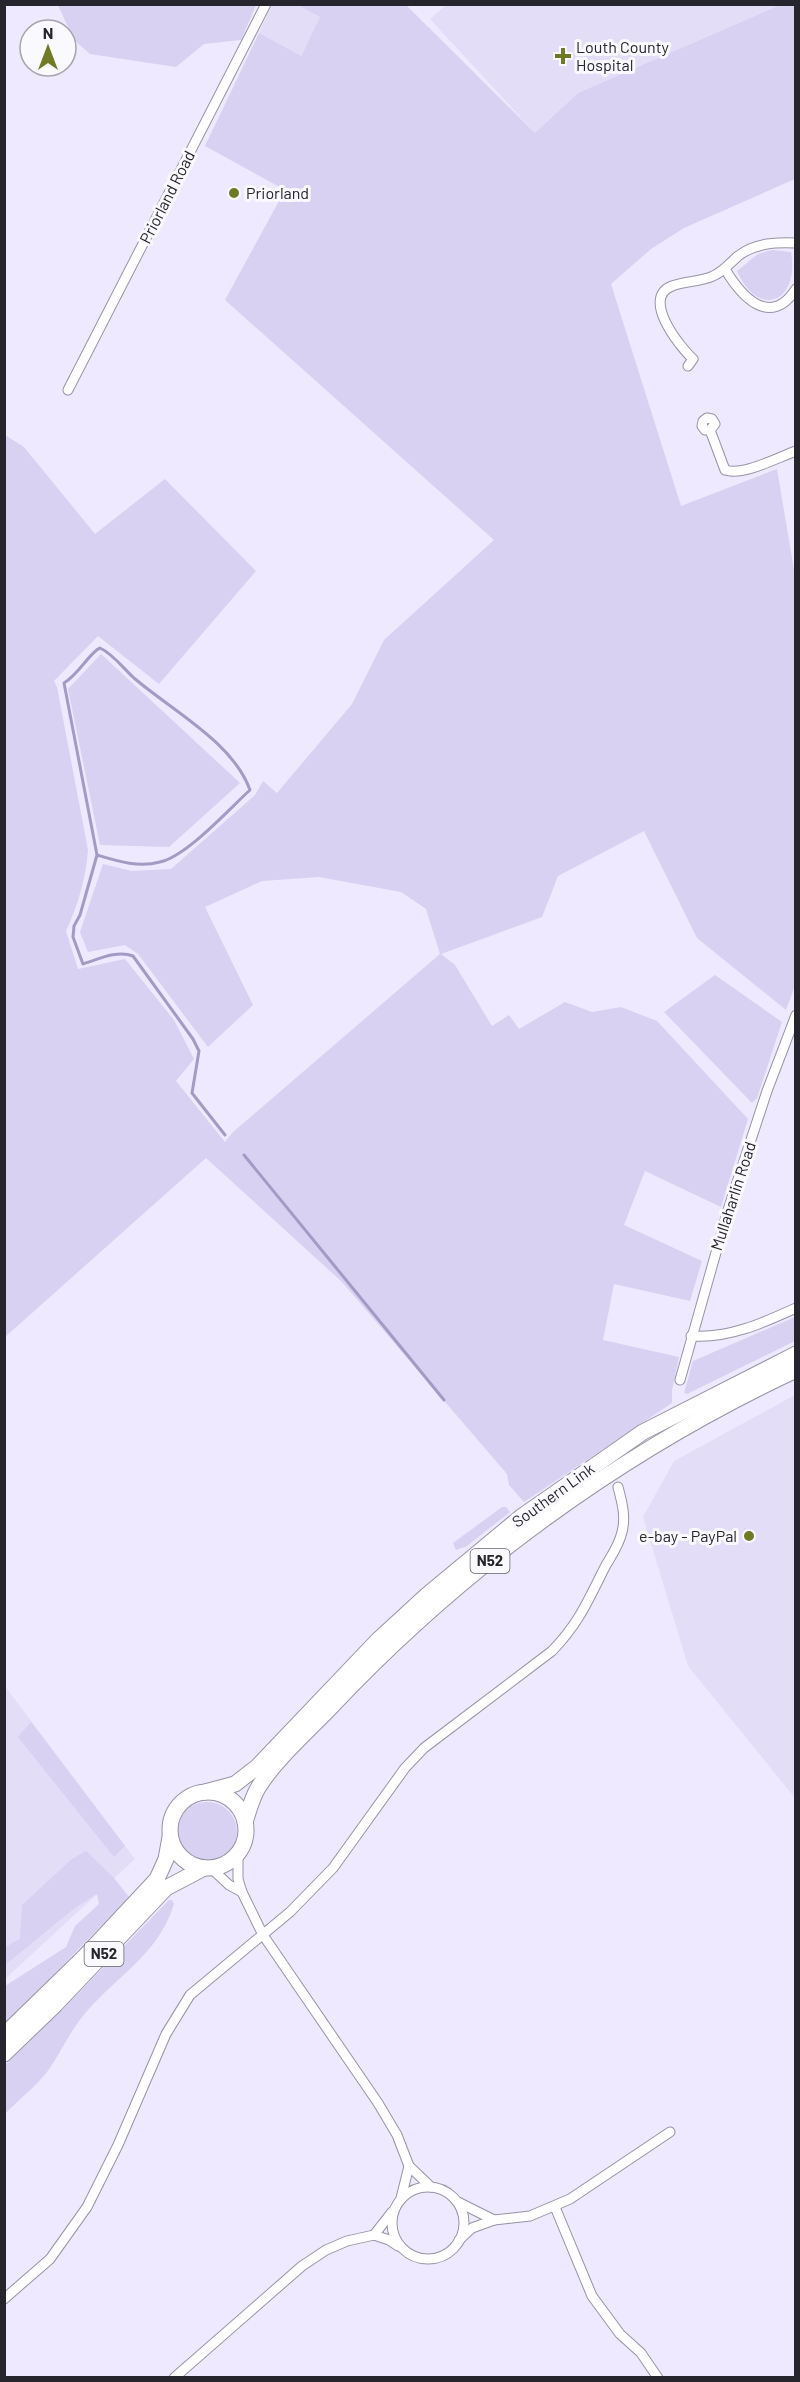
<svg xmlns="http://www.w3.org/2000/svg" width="800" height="2382" font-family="Barlow,sans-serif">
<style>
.built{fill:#e3ddf8}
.green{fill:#d8d1f1}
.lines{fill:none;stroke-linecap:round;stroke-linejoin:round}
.stream{stroke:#a49ac6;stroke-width:3}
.street-casing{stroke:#9793a6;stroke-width:11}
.primary-casing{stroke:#9793a6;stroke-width:17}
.street{stroke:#fff;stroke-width:9}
.primary{stroke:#fff;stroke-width:15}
.poi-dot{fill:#707a24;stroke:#faf9fd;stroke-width:2}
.labels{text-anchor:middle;stroke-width:6;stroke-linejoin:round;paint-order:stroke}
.shield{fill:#faf9fd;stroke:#66646b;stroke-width:1.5}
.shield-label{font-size:15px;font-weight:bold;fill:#26242c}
.poi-label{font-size:16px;fill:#26242c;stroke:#faf9fd;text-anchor:start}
.street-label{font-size:16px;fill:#26242c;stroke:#faf9fd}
</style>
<rect width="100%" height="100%" fill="#eee9fe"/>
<g class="built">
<path d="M447,4L780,5L578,93L535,133L430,19Z"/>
<path d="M272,5H298L320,17L300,57L259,33Z"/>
<path d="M795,1395V1798L688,1666L643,1517L674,1461Z"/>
<path d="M4,1685L135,1859L5,1979H4Z"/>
</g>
<g class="green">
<path d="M58,5H256L241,40L204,44L176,67L90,54L74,40Z"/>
<path d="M298,5H406L535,133L578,93L780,5H795V179L684,228L651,249L611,284L681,506L777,469L796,582V983L786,1010L697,938L644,831L558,876L542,917L441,954L455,965L492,1026L509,1015L519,1029L565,1002L592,1012L621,1007L657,1021L748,1119L721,1207L645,1171L624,1225L702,1261L690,1301L614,1284L603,1340L679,1357L672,1390V1403L524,1502L509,1485L507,1474L342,1282L206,1158L5,1337V435L24,447L95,534L165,479L256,571L159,684L98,636L54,681L57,687L88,850C86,877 78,906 66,931L78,969L125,959L174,1020L194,1059L176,1081L225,1142L232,1133L440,954L426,909L401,892L319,877L262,881L205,907L253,1005L208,1047L138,954L125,945L88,952L80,932L103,864L132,871L171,869L255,795L263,781L277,793L352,704L384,640L494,540L225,300L285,190L205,146L259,33L301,56L320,17Z"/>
<path d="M772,250L791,252C800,301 759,321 737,271L758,254Z"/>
<path d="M101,654L240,783L169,847L100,845L68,689Z"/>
<path d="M715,975L782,1022L757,1098L752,1103L664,1012Z"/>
<path d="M795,1317V1341L687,1394L684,1393L693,1361Z"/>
<path d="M502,1507H506L510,1512L467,1546L456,1550L453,1543Z"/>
<path d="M31,1722L125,1846L114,1857L18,1737Z"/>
<circle cx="207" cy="1832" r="30"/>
<path d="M86,1851L114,1878L129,1897L5,2025V1986L66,1947L75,1926L99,1904L97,1894L76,1907L5,1965V1947L20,1939L22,1905L72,1859Z"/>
<path d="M169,1900H172L174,1904C157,1959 111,1978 79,2021C67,2037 59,2056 47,2072C35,2087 18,2100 5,2114V2065L62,2010Z"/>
</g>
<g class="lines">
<g class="stream">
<path d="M97,855C117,861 138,868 160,862C187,856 229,809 250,790C233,742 171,710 134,678C123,668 113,654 100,648C90,652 79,674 64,683L97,855L80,915L74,926L73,937L83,964C99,959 117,950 133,956L193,1039L199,1051L192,1093L225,1135"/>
<path d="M244,1155L444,1400"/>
</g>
<defs>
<g id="street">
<path d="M725,269C741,296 770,329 796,289"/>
<path d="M688,366L693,359C679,346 641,298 672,286C685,281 700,282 713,276C723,272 730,263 738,256C755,243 775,242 796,243"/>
<path d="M68,390L266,4"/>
<path d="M710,430L715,424L712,419L707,418L703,421L702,426L705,430H710L725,470C744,476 776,458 796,451"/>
<path d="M691,1336C728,1339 763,1323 796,1308"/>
<path d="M680,1380L728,1210L767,1091L796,1015"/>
<path d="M238,1854V1879L242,1892L263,1935L378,2103L397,2135L409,2166L431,2187"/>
<path d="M211,1868L229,1885L242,1892"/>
<circle cx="428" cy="2223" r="36"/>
<path d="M401,2198L409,2166"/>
<path d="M458,2202L494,2220"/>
<path d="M555,2207L592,2296L620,2334L641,2353L658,2378"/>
<path d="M392,2212L374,2235L389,2240L398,2246"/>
<path d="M459,2240L472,2228L494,2220L530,2216L570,2199L670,2132"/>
<path d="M4,2299L50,2259L87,2207L118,2145L166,2034L190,1995L290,1912L333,1868L405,1768L424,1748L552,1651C580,1622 588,1600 606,1565C612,1555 619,1545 622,1532C626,1517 622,1502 618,1487"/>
<path d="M174,2378L302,2266L326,2250L347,2241L374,2235"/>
</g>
<g id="primary">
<circle cx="208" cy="1830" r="38"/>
<path d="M205,1792L235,1784L257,1767L378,1640L427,1595L521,1517L643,1432L796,1354"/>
<path d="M245,1822C249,1810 252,1798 258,1788C274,1761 309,1730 331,1707C463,1567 621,1452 796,1370"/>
<path d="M4,2035L85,1956L157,1879L166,1859L170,1837"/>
<path d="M4,2054L55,2005L166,1888L204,1868"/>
</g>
</defs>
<use href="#street" class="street-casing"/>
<use href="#primary" class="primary-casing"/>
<use href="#street" class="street"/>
<use href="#primary" class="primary"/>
</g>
<g class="poi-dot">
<path d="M560 47h6v6h6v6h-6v6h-6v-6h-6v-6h6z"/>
<circle cx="234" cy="193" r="6"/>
<circle cx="749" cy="1536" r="6"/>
</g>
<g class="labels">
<g class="shield">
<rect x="470.5" y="1549" width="39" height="24" rx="4.5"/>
<rect x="84.5" y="1942" width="39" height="24" rx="4.5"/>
</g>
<g class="shield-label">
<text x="490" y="1566">N52</text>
<text x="104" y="1959">N52</text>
</g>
<g class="poi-label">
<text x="576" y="53">Louth County<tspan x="576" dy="18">Hospital</tspan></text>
<text x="246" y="199">Priorland</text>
<text x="737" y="1542" text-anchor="end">e-bay - PayPal</text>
</g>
<g class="street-label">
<text transform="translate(167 197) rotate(-63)" y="6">Priorland Road</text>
<text transform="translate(733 1196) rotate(-72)" y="6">Mullaharlin Road</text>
<text transform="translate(553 1495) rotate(-36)" y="6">Southern Link</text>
</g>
</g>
<rect width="800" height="2382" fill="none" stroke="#26242c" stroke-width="12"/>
<g transform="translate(48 48)"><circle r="28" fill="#faf9fd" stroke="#a5a4a9" stroke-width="1.5"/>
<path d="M0-4.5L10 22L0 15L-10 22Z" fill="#707a24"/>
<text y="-9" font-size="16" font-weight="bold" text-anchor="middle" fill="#26242c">N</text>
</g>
</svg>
